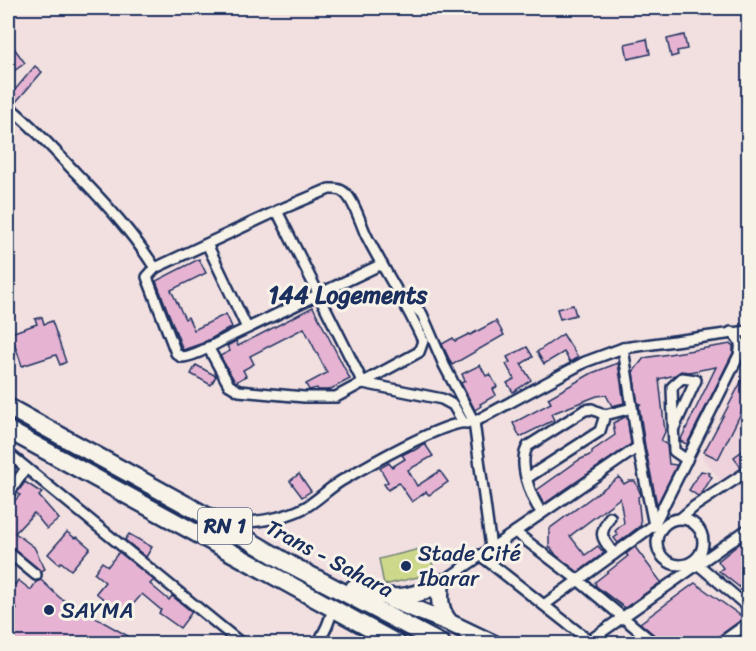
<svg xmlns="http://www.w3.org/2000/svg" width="756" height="651" font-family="Sriracha,sans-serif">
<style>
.built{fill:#eed3dc}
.green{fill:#cdd88b;stroke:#748474;stroke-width:1.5}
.building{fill:#e6b4d2;stroke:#1b2f5e;stroke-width:1.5}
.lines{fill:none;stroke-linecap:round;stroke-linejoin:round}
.minor-casing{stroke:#1b2f5e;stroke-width:14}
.trunk-casing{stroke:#1b2f5e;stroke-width:21}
.minor{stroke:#f7f3e8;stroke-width:9}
.trunk{stroke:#f7f3e8;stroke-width:16}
.poi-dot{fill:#1b2f5e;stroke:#f7f3e8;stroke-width:2}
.labels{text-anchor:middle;stroke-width:6;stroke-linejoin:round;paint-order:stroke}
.shield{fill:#f7f3e8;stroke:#5d6a87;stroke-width:1.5}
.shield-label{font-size:21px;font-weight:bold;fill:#1b2f5e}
.poi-label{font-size:22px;fill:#1b2f5e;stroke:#f7f3e8;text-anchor:start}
.street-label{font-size:22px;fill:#1b2f5e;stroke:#f7f3e8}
.neighbourhood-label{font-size:24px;font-weight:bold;fill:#1b2f5e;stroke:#f7f3e8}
</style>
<rect width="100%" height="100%" fill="#f2e0e1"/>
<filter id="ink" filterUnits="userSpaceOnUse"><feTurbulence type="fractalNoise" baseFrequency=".0167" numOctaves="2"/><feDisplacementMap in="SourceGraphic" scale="12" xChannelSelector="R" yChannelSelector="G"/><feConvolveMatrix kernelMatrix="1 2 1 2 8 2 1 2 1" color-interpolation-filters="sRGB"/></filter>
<g filter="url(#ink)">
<path class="built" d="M748,363V463L721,481L702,457Z"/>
<path class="green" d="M428,547L435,573L384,585L379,559Z"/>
<g class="building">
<path d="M684,35L687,49L677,51L678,55L671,57L667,39Z"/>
<path d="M647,39L650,54L628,59L625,44Z"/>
<path d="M14,48L25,63L14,71L8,62V53Z"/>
<path d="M35,66L42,72L15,103L8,98Z"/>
<path d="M199,259L206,273L171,290L185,319L188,317L194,330L226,314L232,327L203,343L183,350L156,281Z"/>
<path d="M573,305L576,315L560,319L557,309Z"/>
<path d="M313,307L350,379L329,390H318L317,388L309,390L306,384L327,373L304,328L250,356L254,364L243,370L246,376L236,382L234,380L220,356L230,351L227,346L236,341L238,346Z"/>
<path d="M42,317L44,324L52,321L66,362L60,365L56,355L22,366L11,333L37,324L35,319Z"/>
<path d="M496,321L504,335L452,365L442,344L453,338L455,341L469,334L470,335Z"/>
<path d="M563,334L578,357L570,362L564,352L544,364L537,352Z"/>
<path d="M731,344L733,346V353L687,444L680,441L716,367L689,372L681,371L675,375L659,379L665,432L661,441L667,445L669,464L677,465L657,505L645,446L639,405L641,404H638L633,372L644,358Z"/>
<path d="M527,347L533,357L521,364L531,380L513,392L507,383L514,379L506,364L510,362L507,357Z"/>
<path d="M618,363L624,403L612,406L606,395L597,396L551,414L554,420L520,437L513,423L551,403L548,398L592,373Z"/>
<path d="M196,365L216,376L211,385L191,374Z"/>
<path d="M480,365L486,376L490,374L497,387L493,389L496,395L480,404L481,406L475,410L461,383L465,381L462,374Z"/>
<path d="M748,369V399L718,459L704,452Z"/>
<path d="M627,416L631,444L544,504L537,490L579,460L592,454V451L615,435L613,423Z"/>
<path d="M425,444L433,456L408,470L417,486L440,471L448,482L429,495L426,492L412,502L399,483L388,490L384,484L388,482L380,468L389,463L392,467L405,459L402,455L412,450L413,451Z"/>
<path d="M748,447V464L741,468L734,457Z"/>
<path d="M701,471L710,473L709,475L712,477L702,493L698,496L689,490Z"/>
<path d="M299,474L311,491L302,497L290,481Z"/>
<path d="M619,477L624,484L629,481H635L641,495L638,497L641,525L618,543L614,538L618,535L615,531L624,523L620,498L570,536L585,555L598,546L604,553L578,572L556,555L551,548H549V529Z"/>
<path d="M25,482L42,493L39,496L59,519L47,529L34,513L15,533L34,547L45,569L41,571L12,547L8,545V508L20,495L17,493Z"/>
<path d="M67,532L75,538L77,537L90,548L71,570L61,562L59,564L48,554Z"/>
<path d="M129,534L152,547L146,557L125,540Z"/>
<path d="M748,537V594L719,571L723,568L718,561Z"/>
<path d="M635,547L661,582L625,608L596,586L595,582L628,556L626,554Z"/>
<path d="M119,552L154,580L150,584L169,600L172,596L192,612L180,628L159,613L161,610L142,594L124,615L96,593L105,582L94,573L102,562L108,566Z"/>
<path d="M18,580L31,590L36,582L41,580L60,598L128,636L123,644H8V622L17,609L8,602V584L10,581L15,585Z"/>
<path d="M695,583L744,618L715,639L712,644H662L659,639L640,623Z"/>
</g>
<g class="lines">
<defs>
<g id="minor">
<path d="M8,106C33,126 54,150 76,173C106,204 132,232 155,268"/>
<path d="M277,211L363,383L442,399L453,405L463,422"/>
<path d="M207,244L247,328"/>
<path d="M404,303L416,308L422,314L444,365L474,422"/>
<path d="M208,347L229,385L239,391L304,397H336L419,352L423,341C407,304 384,271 366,235C361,224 354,201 346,194C340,188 336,189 329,189L277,211L155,268L147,277L176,353L181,357C195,357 218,342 231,336C282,312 332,288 382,264"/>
<path d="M623,348L638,447L654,525L661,529"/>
<path d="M673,430L696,380L682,378L672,387L674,451L687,460"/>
<path d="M8,453L242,644"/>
<path d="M527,478L600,431L605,415"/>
<path d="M8,495L26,468"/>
<path d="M542,513C531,499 517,462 528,446L585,410L592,409L605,415L632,408"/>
<path d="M610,517C598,536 601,536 614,554"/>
<path d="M681,518L695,506L748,471"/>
<circle cx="680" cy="542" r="23"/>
<path d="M227,524C252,522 281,520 304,508C317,501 328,489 341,481C363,468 446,420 467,423"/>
<path d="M515,532L578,580L655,644"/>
<path d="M491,548L474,422L585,362L623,348L748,331"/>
<path d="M8,552L36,575"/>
<path d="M480,555L592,643"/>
<path d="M695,562L748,607"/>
<path d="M441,583L638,447"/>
<path d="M544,605L654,525L739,355C742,344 740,339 731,332"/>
<path d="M589,641L748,529"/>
<path d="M318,644L327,626L333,610"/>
<path d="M719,644L748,623"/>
</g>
<g id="trunk">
<path d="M8,407L223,525L291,565L442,644"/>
<path d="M8,430L398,644"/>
<path d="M441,583C439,598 439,611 450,623L494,644"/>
<path d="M354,588C390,601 407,601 441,583"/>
<path d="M392,600L450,623"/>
</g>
</defs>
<use href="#minor" class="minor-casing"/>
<use href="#trunk" class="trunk-casing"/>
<use href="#minor" class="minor"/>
<use href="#trunk" class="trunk"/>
</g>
</g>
<g class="poi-dot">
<circle cx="406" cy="566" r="6"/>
<circle cx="49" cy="610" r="6"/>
</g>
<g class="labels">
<rect class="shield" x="198" y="508" width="54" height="36" rx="4.5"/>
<g class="shield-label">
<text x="225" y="533">RN 1</text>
</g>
<g class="poi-label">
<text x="418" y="561">Stade Cité<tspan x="418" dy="25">Ibarar</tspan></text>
<text x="61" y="618">SAYMA</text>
</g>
<g class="street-label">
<text transform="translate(330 558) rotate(28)" y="8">Trans - Sahara</text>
</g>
<g class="neighbourhood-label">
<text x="348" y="303">144 Logements</text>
</g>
</g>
<rect width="756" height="651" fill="none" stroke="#f7f3e8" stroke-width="30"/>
<rect x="15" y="15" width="726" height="621" fill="none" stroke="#1b2f5e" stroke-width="2" filter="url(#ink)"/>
</svg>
